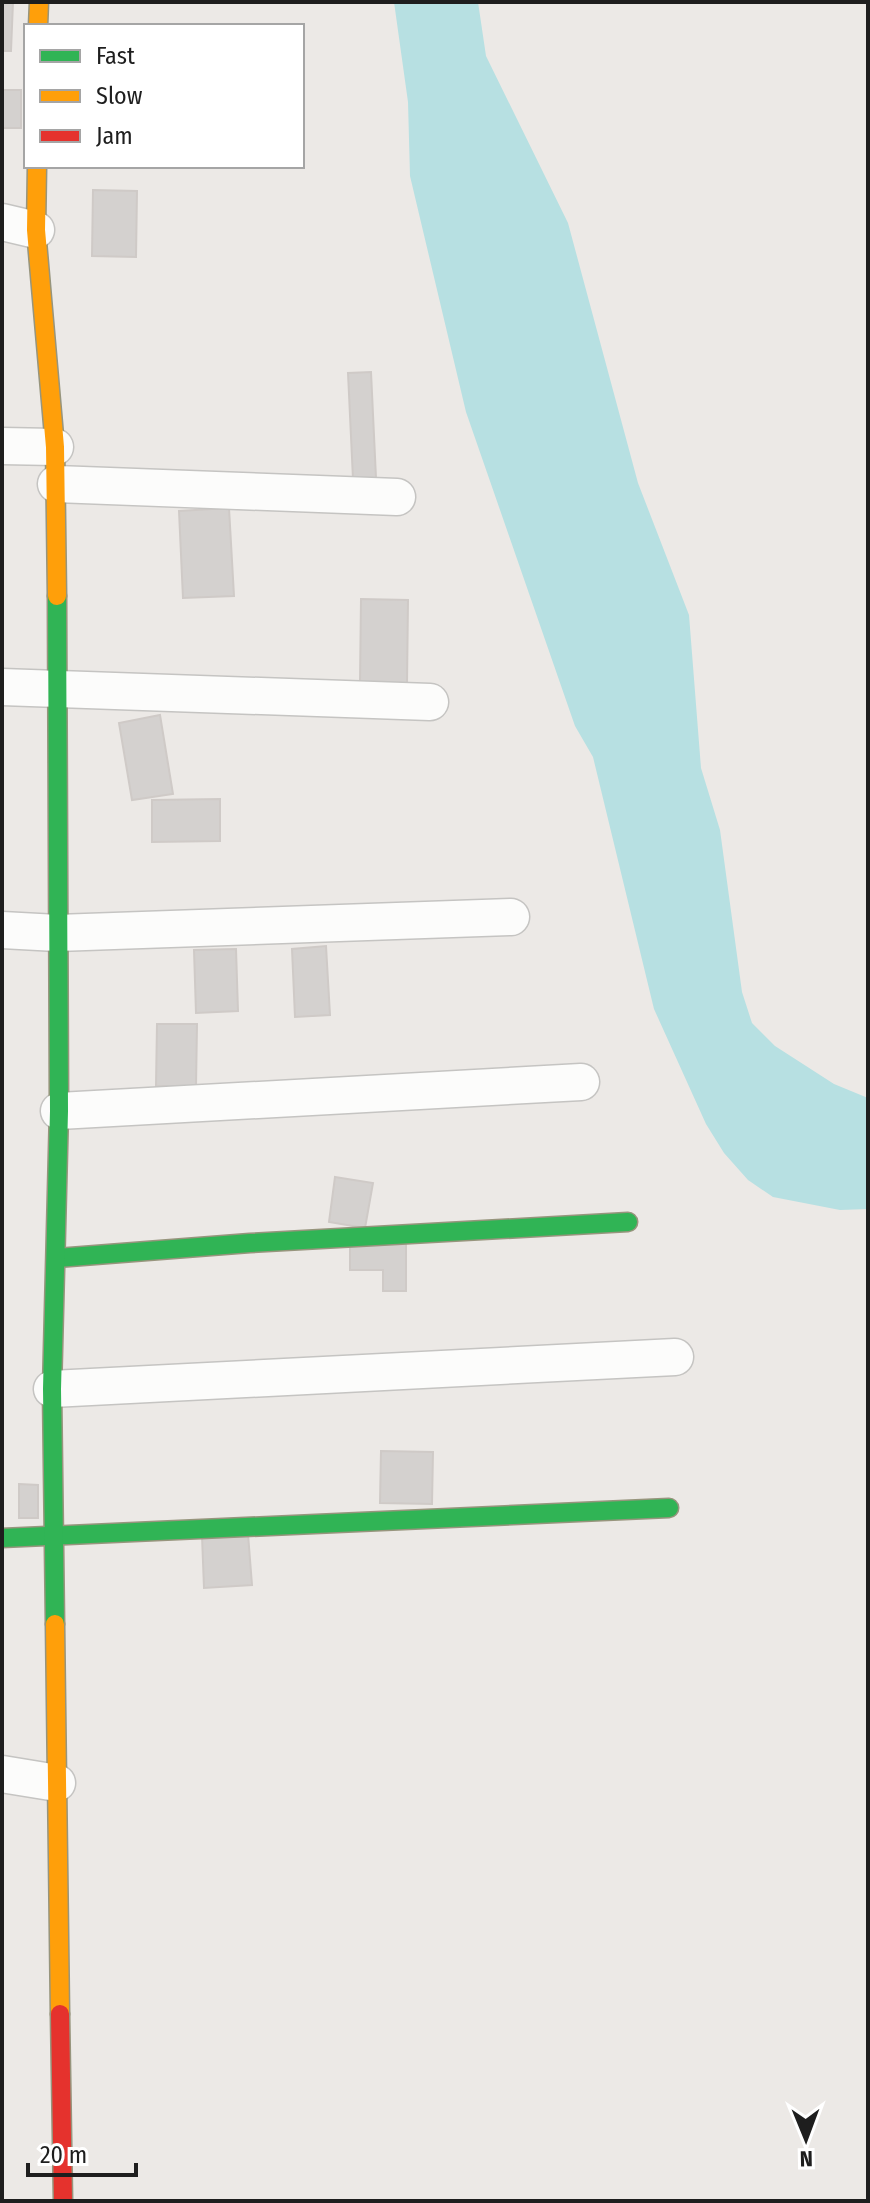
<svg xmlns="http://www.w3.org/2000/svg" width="870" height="2203" font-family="'Fira Sans Condensed',sans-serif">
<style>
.water{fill:#b7e0e2}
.building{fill:#d4d1cf;stroke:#cfcac7;stroke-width:2}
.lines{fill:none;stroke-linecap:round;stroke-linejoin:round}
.street-casing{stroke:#c5c4c2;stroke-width:39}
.fast-casing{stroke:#97957d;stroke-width:21}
.slow-casing{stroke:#97957d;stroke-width:21}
.jam-casing{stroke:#97957d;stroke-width:21}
.street{stroke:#fcfcfb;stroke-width:36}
.fast{stroke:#30b455;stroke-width:18}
.slow{stroke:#ff9f0a;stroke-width:18}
.jam{stroke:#e5322d;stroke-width:18}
</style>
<rect width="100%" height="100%" fill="#ece9e6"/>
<path class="water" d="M394,2H478L486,56L568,223L638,483L689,615L701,768L720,830L742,992L752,1023L775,1046L834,1084L868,1098V1209L840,1210L773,1197L748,1180L724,1153L706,1124L654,1009L593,757L575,726L466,412L410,176L408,102Z"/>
<g class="building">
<path d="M2,2H13L11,51H2Z"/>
<rect x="2" y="90" width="19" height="38"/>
<path d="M93,190L137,191L136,257L92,256Z"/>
<path d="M371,372L376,478L353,479L348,373Z"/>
<path d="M229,508L234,596L183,598L179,511Z"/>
<path d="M361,599L408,600L407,684L360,683Z"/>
<path d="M160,715L173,794L132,800L119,723Z"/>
<path d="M220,799V841L152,842V800Z"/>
<path d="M326,946L330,1015L295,1017L292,949Z"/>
<path d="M236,949L238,1011L196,1013L194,950Z"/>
<path d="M157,1024H197L196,1087L156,1086Z"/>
<path d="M335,1177L373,1183L365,1228L329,1222Z"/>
<path d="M350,1242L406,1243V1291H383V1270H350Z"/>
<path d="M381,1451L433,1452L432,1504L380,1503Z"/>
<path d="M19,1484L38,1485V1518H19Z"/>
<path d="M248,1534L252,1585L204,1588L202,1536Z"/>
</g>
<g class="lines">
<defs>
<g id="street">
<path d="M2,222L36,230"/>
<path d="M2,446L55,447"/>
<path d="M56,484L397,497"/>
<path d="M2,687L430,702"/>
<path d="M2,930L57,933L511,917"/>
<path d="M59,1111L581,1082"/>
<path d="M52,1389L675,1357"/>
<path d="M2,1774L57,1783"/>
</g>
<g id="fast">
<path d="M57,1258L250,1243L628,1222"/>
<path d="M2,1538L669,1508"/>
<path d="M55,1624L52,1389L59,1111L57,596"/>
</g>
<g id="slow">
<path d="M38,26L39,2"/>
<path d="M37,166L36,230L55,447L57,596"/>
<path d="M55,1624L60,2014"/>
</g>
<path id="jam" d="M60,2014L63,2201"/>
</defs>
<use href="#street" class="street-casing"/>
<use href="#fast" class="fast-casing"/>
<use href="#slow" class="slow-casing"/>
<use href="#jam" class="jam-casing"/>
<use href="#street" class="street"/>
<use href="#fast" class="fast"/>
<use href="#slow" class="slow"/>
<use href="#jam" class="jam"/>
</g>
<rect width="870" height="2203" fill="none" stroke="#1e1e1e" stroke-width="8"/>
<rect x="24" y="24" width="280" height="144" fill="#ffffff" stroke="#a5a5a5" stroke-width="2"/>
<rect x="40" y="50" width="40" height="12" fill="#30b455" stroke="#a5a5a5" stroke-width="2"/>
<text x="96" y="64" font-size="24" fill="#1e1e1e">Fast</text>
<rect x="40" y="90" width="40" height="12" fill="#ff9f0a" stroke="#a5a5a5" stroke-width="2"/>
<text x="96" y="104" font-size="24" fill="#1e1e1e">Slow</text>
<rect x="40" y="130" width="40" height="12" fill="#e5322d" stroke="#a5a5a5" stroke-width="2"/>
<text x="96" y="144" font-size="24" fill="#1e1e1e">Jam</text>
<g transform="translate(806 2139) rotate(179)" stroke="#ffffff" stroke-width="6" paint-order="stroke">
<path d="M0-6L14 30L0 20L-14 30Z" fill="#1e1e1e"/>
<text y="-12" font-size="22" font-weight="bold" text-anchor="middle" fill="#1e1e1e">N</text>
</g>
<path d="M28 2163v12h108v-12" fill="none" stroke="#1e1e1e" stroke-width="4"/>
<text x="40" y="2163" font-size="24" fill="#1e1e1e" stroke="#ffffff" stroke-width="6" paint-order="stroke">20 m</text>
</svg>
